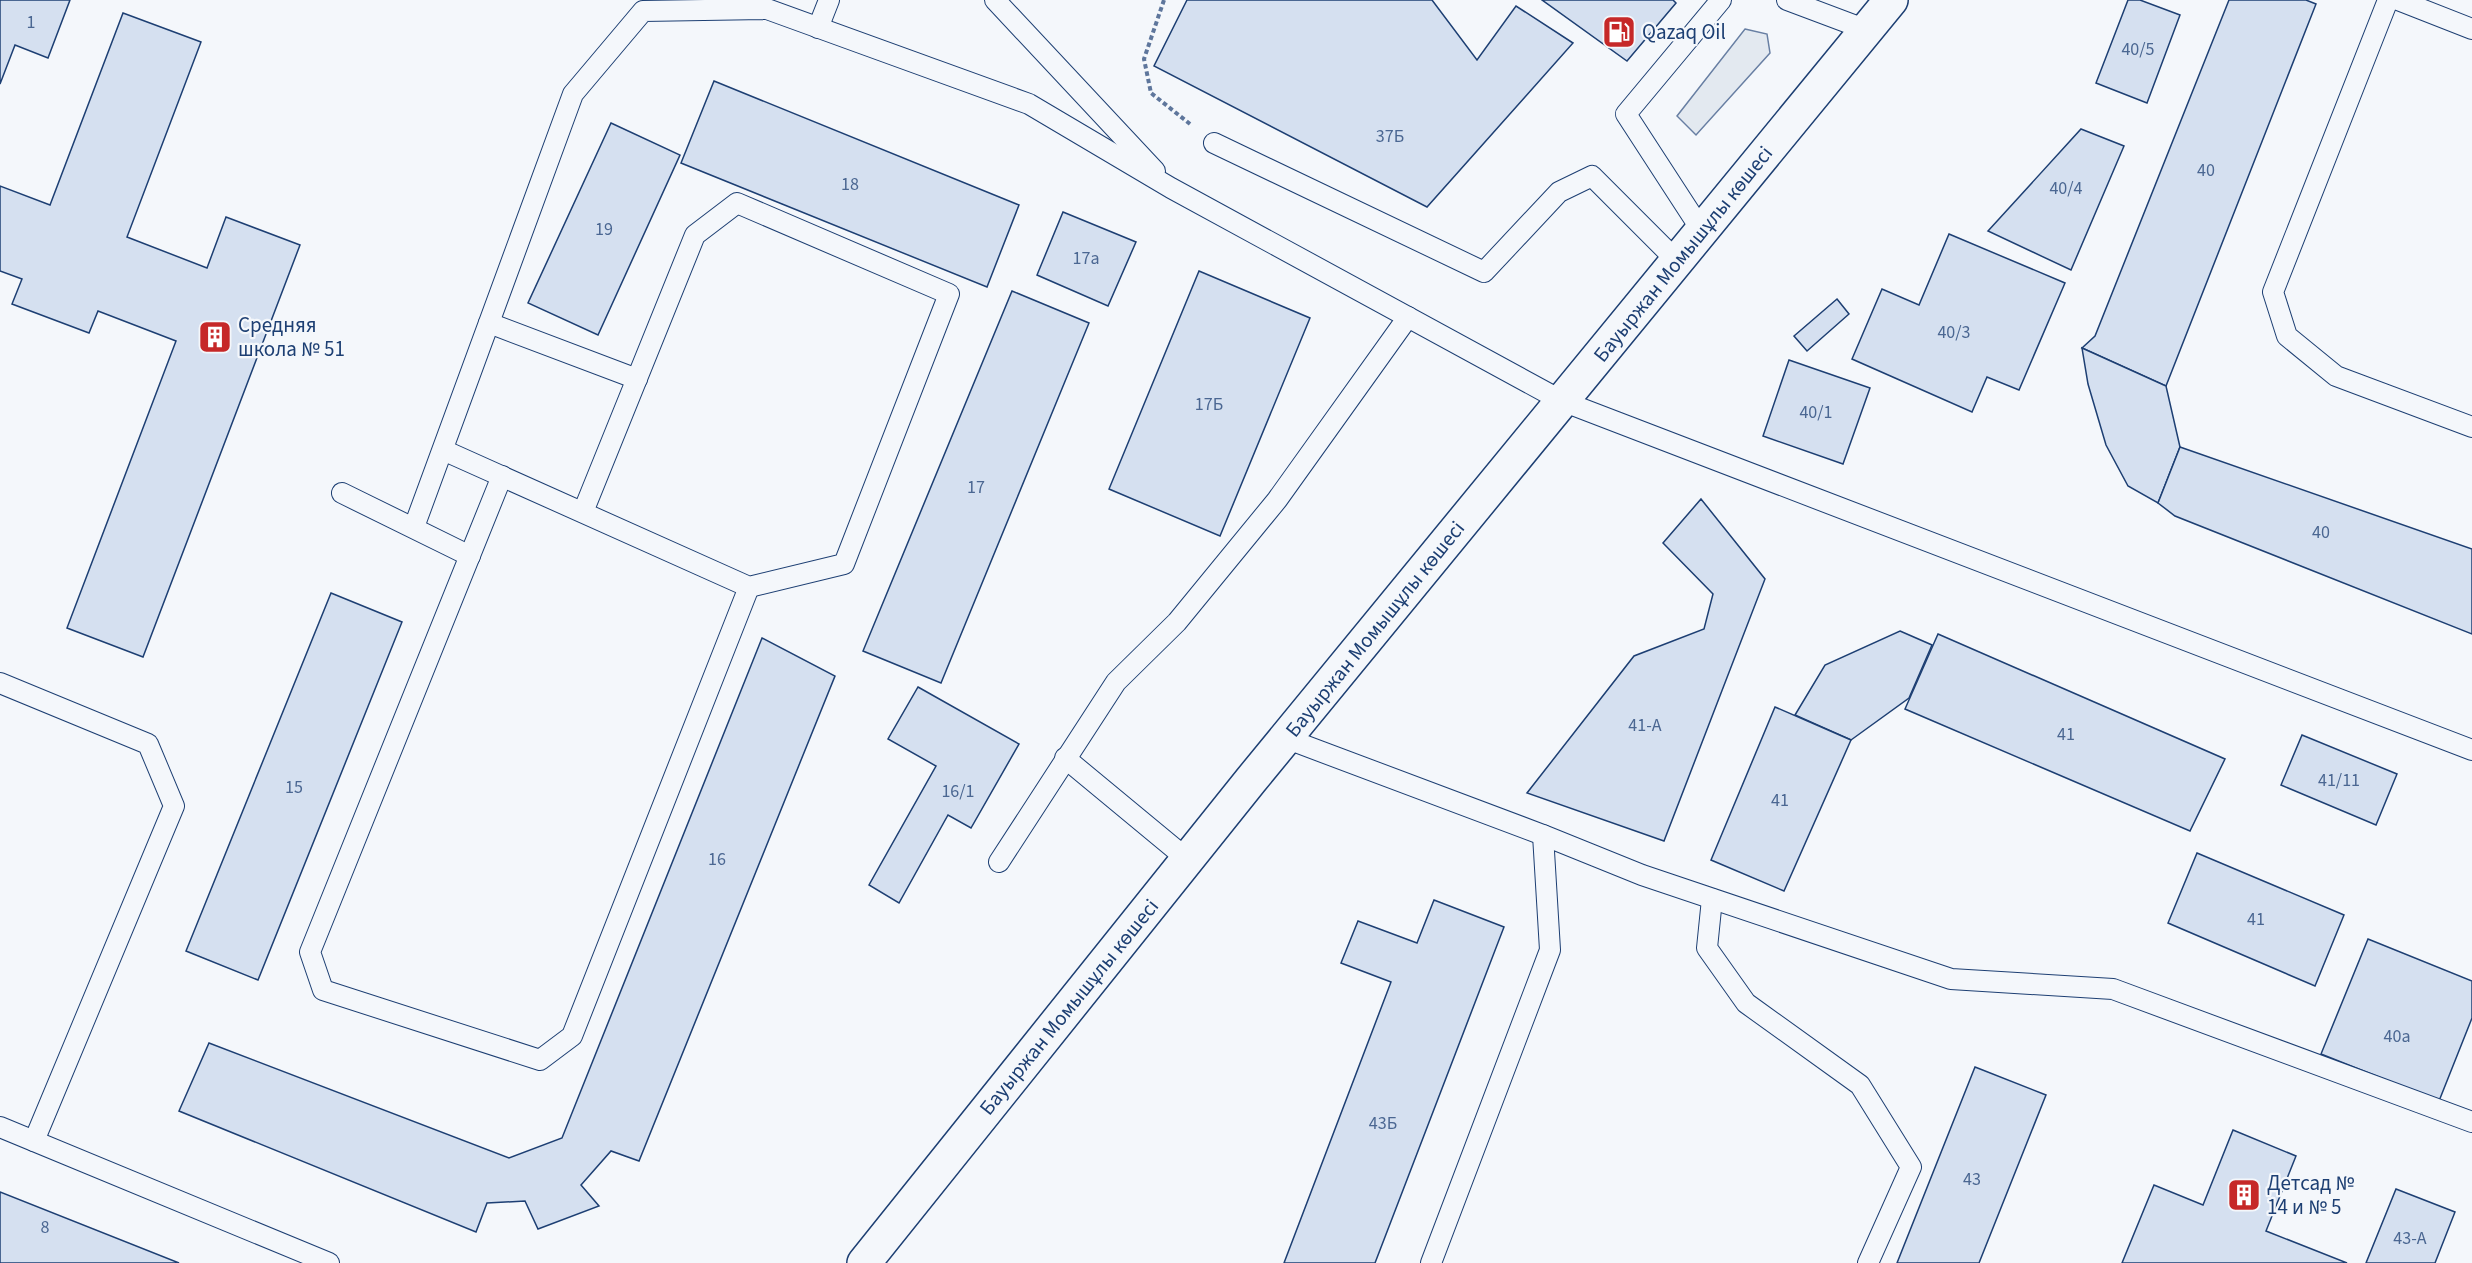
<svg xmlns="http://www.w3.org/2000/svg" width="2472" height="1263" font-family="'Source Sans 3',sans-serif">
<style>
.green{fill:#e3e9f0;stroke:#687fa3;stroke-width:1.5}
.building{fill:#d5e0f0;stroke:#1d3f73;stroke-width:1.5}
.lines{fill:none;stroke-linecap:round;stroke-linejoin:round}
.lane-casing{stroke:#1d3f73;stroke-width:22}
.secondary-casing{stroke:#1d3f73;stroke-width:36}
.path{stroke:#5e769c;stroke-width:4;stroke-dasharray:4.5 3;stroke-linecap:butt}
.lane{stroke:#f4f7fb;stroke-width:20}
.secondary{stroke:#f4f7fb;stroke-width:33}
.labels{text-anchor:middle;stroke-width:4.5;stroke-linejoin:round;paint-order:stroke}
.number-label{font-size:18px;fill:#4b6792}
.poi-label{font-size:21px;fill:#1d3f73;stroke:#f4f7fb;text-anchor:start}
.street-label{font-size:21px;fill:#1d3f73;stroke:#f4f7fb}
</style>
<rect width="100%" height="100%" fill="#f4f7fb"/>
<path class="green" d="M1745,29L1767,34L1770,53L1696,135L1677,116Z"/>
<g class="building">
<path d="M0,0H70L48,58L15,45L0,84Z"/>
<path d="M1187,0H1432L1477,60L1516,6L1573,43L1427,207L1154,66Z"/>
<path d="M1542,0H1673L1676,3L1627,61Z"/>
<path d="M2128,0H2140L2180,15L2147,103L2096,83Z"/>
<path d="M2229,0H2306L2316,4L2166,386L2082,348L2095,336Z"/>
<path d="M123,13L201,42L127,237L207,268L226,217L300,245L143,657L67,628L176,341L98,311L89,333L12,304L22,279L0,271V186L50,205Z"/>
<path d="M714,81L1019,205L987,287L681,163Z"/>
<path d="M611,123L680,155L598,335L528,303Z"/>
<path d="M2081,129L2124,146L2071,270L1988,231Z"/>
<path d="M1063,212L1136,242L1108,306L1037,275Z"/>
<path d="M1949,234L2065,283L2019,390L1987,377L1972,412L1852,359L1882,289L1919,305Z"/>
<path d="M1199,271L1310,318L1220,536L1109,489Z"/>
<path d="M1012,291L1089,323L941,683L863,651Z"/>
<path d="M1837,299L1849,314L1807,351L1794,336Z"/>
<path d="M2082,348L2166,386L2180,447L2158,503L2128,486L2106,445L2088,384Z"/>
<path d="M1789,360L1870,388L1843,464L1763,436Z"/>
<path d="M2180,447L2472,549V634L2175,516L2158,503Z"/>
<path d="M1701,499L1765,579L1664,841L1527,793L1634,656L1704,629L1713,594L1663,543Z"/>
<path d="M331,593L402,622L258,980L186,951Z"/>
<path d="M1900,631L1932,645L1909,698L1851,740L1795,715L1825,665Z"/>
<path d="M1938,634L2225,759L2190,831L1905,709Z"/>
<path d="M762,638L835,676L639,1161L611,1151L581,1185L599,1206L538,1229L525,1201L487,1203L476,1232L179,1111L209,1043L509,1158L562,1138Z"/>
<path d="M918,687L1019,744L971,828L948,815L899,903L869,885L936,766L888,739Z"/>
<path d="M1775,707L1851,740L1784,891L1711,860Z"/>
<path d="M2302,735L2397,774L2376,825L2281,785Z"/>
<path d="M2197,853L2344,915L2315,986L2168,923Z"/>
<path d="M1434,900L1504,927L1375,1263H1284L1391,982L1341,963L1358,921L1417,943Z"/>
<path d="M2368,939L2472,981V1018L2439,1101L2321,1054Z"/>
<path d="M1975,1067L2046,1095L1979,1263H1897Z"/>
<path d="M2233,1130L2296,1156L2266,1231L2347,1263H2122L2154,1185L2203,1205Z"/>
<path d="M2396,1189L2455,1212L2435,1263H2366Z"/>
<path d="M0,1192L179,1263H0Z"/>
</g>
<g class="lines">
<defs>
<g id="lane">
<path d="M995,0L1155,171"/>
<path d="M1787,0L1867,30"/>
<path d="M2388,0L2273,292L2287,336L2336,376L2472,427"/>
<path d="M2398,0L2472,29"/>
<path d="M818,28L829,0"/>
<path d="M1214,143L1484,272L1559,192L1592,176L1677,261"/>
<path d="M1702,231L1626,114L1721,0"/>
<path d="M489,323L637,379"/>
<path d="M443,450L749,587L844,564L949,294L737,203L695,235L583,512"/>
<path d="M502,476L310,952L323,990L540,1060L572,1036L749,587"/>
<path d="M342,493L470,556"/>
<path d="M414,527L573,94L643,11L767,9L1029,104L1171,188L1562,401L2472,750"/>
<path d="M0,683L148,744L174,806L34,1141"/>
<path d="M1285,738L1543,835L1642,875L1951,979L2113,989L2472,1122"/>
<path d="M1065,758L1187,859"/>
<path d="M999,862L1116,682L1177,622L1277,500L1408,317"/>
<path d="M1712,899L1707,948L1746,1003L1860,1085L1911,1167L1868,1263"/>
<path d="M0,1127L329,1263"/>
<path d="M1431,1263L1550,950L1543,835"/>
</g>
<path id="secondary" d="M864,1263L1251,780L1891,0"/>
</defs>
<use href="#lane" class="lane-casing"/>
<use href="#secondary" class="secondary-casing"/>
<path class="path" d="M1164,0L1144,59L1151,93L1190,124"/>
<use href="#lane" class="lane"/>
<use href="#secondary" class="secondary"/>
</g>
<defs>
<symbol id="fuel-square" viewBox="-11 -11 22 22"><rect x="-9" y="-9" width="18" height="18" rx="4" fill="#c62828" stroke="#f4f7fb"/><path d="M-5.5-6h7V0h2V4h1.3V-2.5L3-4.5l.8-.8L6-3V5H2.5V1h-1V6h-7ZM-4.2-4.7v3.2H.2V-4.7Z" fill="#fff"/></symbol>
<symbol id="building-square" viewBox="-11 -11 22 22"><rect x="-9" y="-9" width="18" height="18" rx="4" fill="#c62828" stroke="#f4f7fb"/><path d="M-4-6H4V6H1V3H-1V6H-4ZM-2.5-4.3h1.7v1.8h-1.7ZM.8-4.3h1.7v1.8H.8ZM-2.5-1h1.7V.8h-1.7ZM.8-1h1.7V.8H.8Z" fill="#fff"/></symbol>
</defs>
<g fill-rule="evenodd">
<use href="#fuel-square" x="1600" y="13" width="38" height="38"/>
<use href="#building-square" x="196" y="318" width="38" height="38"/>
<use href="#building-square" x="2225" y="1176" width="38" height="38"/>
</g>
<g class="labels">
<g class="number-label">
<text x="31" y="28">1</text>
<text x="2138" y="55">40/5</text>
<text x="1390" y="142">37Б</text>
<text x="2206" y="176">40</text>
<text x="850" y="190">18</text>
<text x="2066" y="194">40/4</text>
<text x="604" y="235">19</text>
<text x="1086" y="264">17а</text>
<text x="1954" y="338">40/3</text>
<text x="1209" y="410">17Б</text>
<text x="1816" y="418">40/1</text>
<text x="976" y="493">17</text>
<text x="2321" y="538">40</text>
<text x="1645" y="731">41-А</text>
<text x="2066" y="740">41</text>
<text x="2339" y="786">41/11</text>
<text x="294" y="793">15</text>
<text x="958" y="797">16/1</text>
<text x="1780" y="806">41</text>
<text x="717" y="865">16</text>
<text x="2256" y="925">41</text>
<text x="2397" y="1042">40а</text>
<text x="1383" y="1129">43Б</text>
<text x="1972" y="1185">43</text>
<text x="45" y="1233">8</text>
<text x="2410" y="1244">43-А</text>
</g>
<g class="poi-label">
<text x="1642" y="39">Qazaq Oil</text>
<text x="238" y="332">Средняя<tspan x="238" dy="24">школа № 51</tspan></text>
<text x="2267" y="1190">Детсад №<tspan x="2267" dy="24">14 и № 5</tspan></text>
</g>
<g class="street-label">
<text transform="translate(1683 254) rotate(-51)" y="7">Бауыржан Момышұлы көшесі</text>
<text transform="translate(1375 629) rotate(-51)" y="7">Бауыржан Момышұлы көшесі</text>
<text transform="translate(1069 1007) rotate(-51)" y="7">Бауыржан Момышұлы көшесі</text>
</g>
</g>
</svg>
